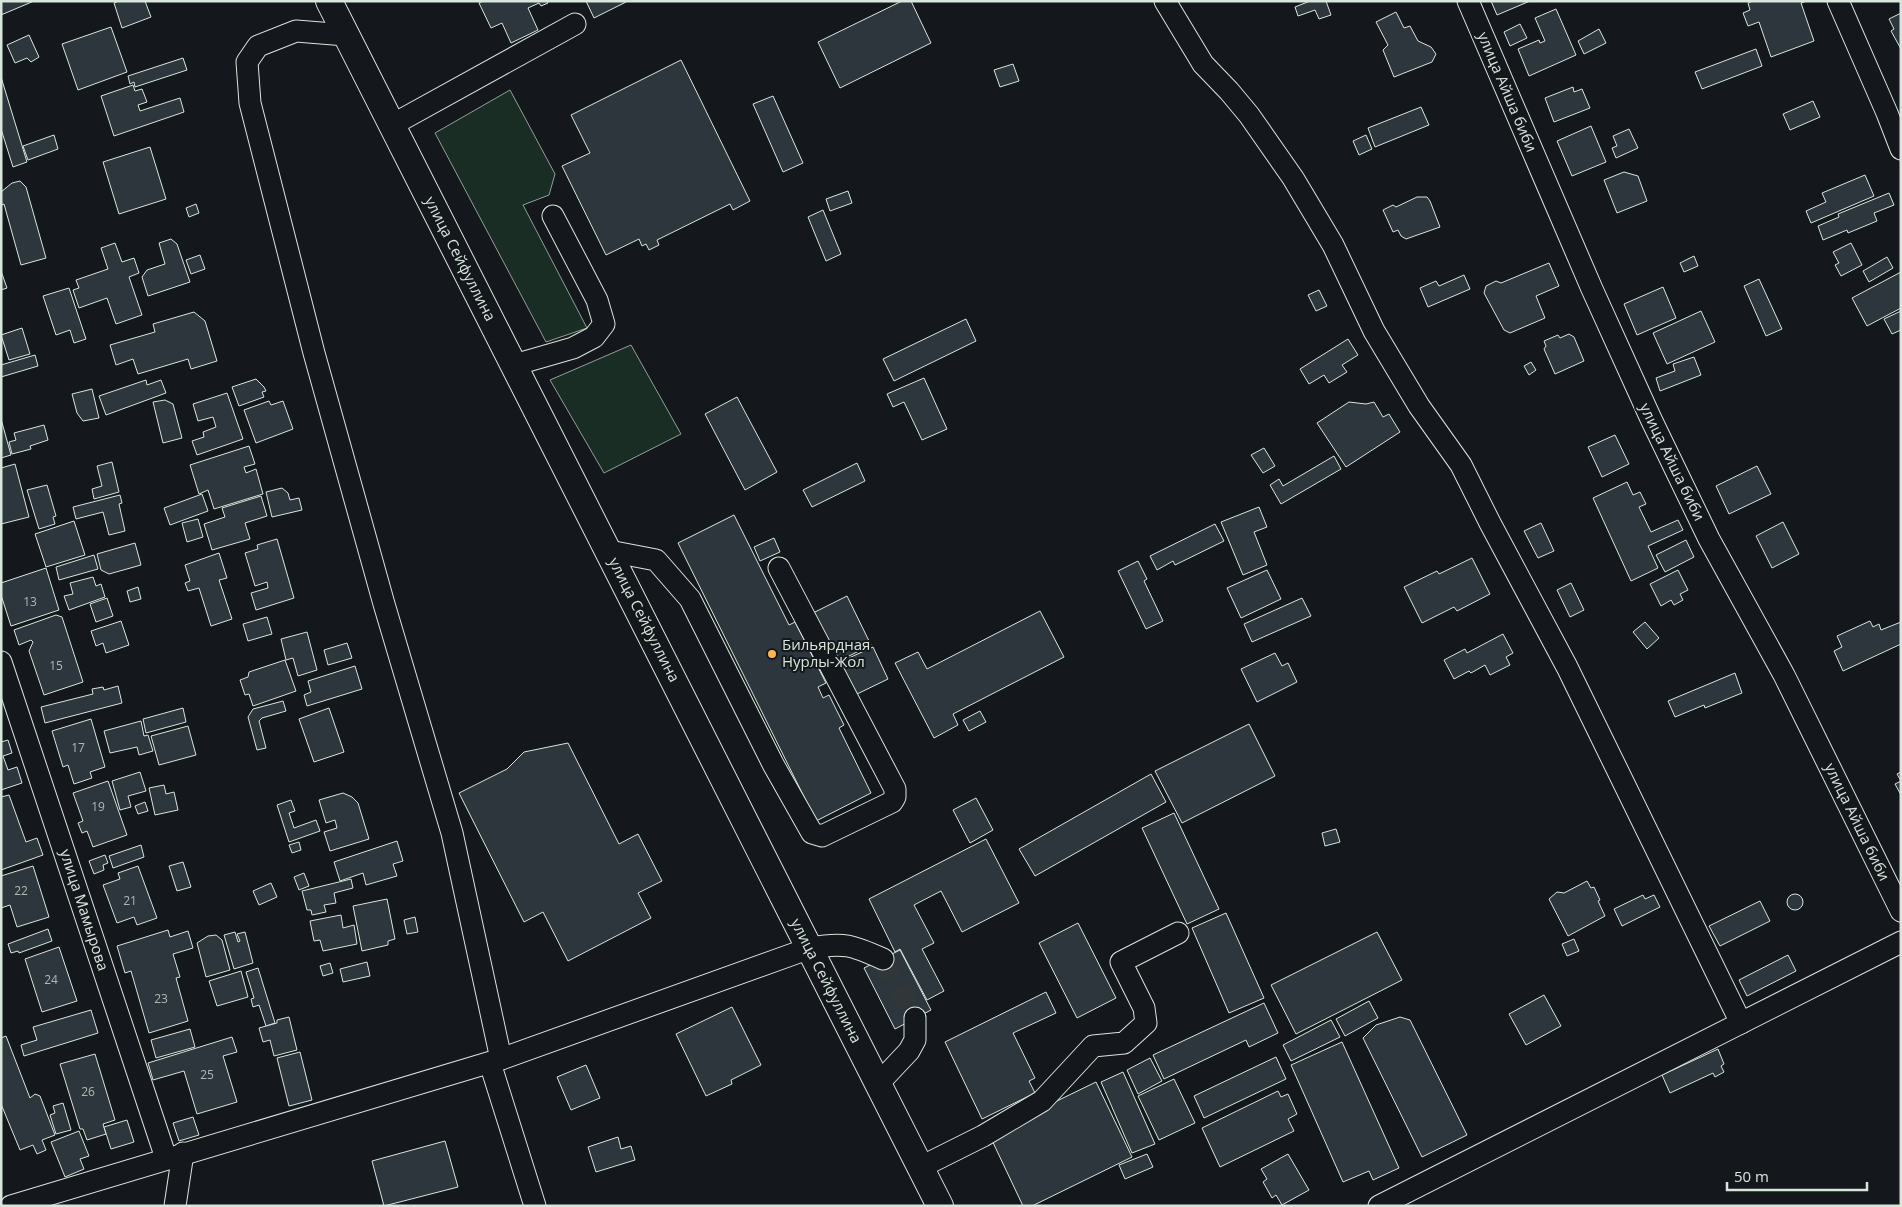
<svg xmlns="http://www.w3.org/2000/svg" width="1902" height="1207" font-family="'Open Sans',sans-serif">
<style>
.green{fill:#1a2d24;stroke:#939e99}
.building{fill:#2c363c;stroke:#d8e6dc}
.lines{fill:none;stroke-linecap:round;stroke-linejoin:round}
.minor-tunnel{stroke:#313739;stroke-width:21;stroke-dasharray:21 11;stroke-linecap:butt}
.minor-casing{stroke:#d8e6dc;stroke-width:23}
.major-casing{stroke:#d8e6dc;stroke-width:28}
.minor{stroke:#14181c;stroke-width:21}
.major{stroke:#14181c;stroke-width:26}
.poi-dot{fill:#ffb74d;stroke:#14181c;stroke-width:2}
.labels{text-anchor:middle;stroke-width:4;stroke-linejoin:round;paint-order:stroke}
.number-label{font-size:12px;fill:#adbab4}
.street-label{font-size:15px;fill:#d8e6dc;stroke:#14181c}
.poi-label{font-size:15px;fill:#d8e6dc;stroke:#14181c;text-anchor:start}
</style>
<rect width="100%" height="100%" fill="#14181c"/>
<g class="green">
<path d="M510,90L555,174L549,195L523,205L587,328L546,342L435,133Z"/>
<path d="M631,345L681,434L604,473L550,380Z"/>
</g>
<g class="building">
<path d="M1,1H34L1,15Z"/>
<path d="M119,1H145L151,17L122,28L114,3Z"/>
<path d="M483,1H547L548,3L541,6L539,3L528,8L538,30L511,43L502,23L491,28L479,3Z"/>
<path d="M586,1H626V2L594,18Z"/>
<path d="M902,1H911L931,43L840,88L818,42Z"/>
<path d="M1310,1H1326L1331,15L1319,19L1315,10L1298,16L1295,7Z"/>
<path d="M1491,1H1530L1497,15Z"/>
<path d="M1753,1H1807L1801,3L1814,41L1771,57L1759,22L1748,26L1743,13L1750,10L1748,3Z"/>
<path d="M1556,9L1576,55L1529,76L1518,49L1539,40L1540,43L1545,41L1535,18Z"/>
<path d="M1396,12L1404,28L1410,26L1418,41L1431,47L1436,54L1432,62L1394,77L1383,50L1388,45L1376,22Z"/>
<path d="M1901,13V49L1891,31L1894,29L1889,19Z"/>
<path d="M1520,24L1527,38L1510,46L1504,32Z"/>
<path d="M111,27L127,72L78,90L62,44Z"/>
<path d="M1599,29L1606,43L1584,54L1578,41Z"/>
<path d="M29,35L39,57L31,62L27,58L15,63L7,45Z"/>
<path d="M1756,49L1762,66L1702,89L1695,72Z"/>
<path d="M183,58L187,70L135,87L134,82L130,84L128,76Z"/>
<path d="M681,60L750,201L733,210L730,204L657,240L659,245L649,250L646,244L642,246L639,239L606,255L562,166L590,153L571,115Z"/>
<path d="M1013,64L1019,81L1000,87L994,70Z"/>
<path d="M1,77L27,162L13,167L1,129Z"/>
<path d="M133,85L135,91L142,89L147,102L138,105L140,111L180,98L184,112L114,136L101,96Z"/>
<path d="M1573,87L1574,92L1582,89L1590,108L1554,122L1545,98Z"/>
<path d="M773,96L803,163L783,172L753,104Z"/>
<path d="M1813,101L1820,117L1790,130L1783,114Z"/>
<path d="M1421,107L1429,125L1375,147L1368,128Z"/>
<path d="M1591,126L1606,162L1572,176L1557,141Z"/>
<path d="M1629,129L1638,148L1616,158L1612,148L1617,146L1613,136Z"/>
<path d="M54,135L58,149L28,160L23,146Z"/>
<path d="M1366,135L1372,149L1359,155L1353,141Z"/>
<path d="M150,147L166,199L119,214L103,162Z"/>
<path d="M1624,172L1638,176L1647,201L1617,213L1604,180Z"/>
<path d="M1865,175L1874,196L1811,223L1806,211L1826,202L1822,193Z"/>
<path d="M20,181L26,187L46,258L21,265L4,204L1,205V192L12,183Z"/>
<path d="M848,191L852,203L830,211L826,199Z"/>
<path d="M1889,193L1894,205L1874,213L1877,221L1848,233L1847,230L1823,240L1818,226L1839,217L1838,214Z"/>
<path d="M1417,197H1427L1430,201L1440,227L1406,239L1401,236L1398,230L1393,232L1383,210L1393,205L1396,207Z"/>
<path d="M196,204L199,213L189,217L186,208Z"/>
<path d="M823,210L841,254L826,261L808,217Z"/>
<path d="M171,239L177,244L190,282L148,296L142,277L147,270L165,264L159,243Z"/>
<path d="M115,243L122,262L134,258L139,273L129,277L142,315L116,324L107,298L79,308L73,290L79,288L76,280L108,269L101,248Z"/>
<path d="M1851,243L1862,265L1841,276L1835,265L1839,263L1833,252Z"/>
<path d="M200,255L205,269L191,274L186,260Z"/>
<path d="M1694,256L1698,266L1684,272L1680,263Z"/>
<path d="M1887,257L1893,268L1869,282L1863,271Z"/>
<path d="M1549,263L1559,286L1536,296L1545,318L1510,333L1504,330L1484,293L1486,286L1496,281L1501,283Z"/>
<path d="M1,271L7,288L1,290Z"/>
<path d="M1901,272V308L1867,326L1852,298Z"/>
<path d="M1464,275L1470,289L1428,307L1420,288L1436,281L1439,286Z"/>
<path d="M1759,279L1782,329L1766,336L1744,286Z"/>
<path d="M1663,287L1676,318L1637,335L1624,304Z"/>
<path d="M69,288L86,339L74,343L70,330L56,335L43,296Z"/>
<path d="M1319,290L1327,306L1316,311L1308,295Z"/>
<path d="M1701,311L1715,342L1667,364L1653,333Z"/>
<path d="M1901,311V330L1892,334L1884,319Z"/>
<path d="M194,312L205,321L217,361L191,369L188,359L138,374L133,359L116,365L110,345L155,332L153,324Z"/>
<path d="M966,319L976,341L894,381L883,359Z"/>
<path d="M22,328L30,354L9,360L1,335Z"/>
<path d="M1569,334L1574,337L1584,361L1555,374L1544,349L1546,346L1544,341L1558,335L1560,338Z"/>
<path d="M1348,339L1358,355L1342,365L1347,372L1329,383L1324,375L1309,384L1300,369Z"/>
<path d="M35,355L38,366L1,377V365Z"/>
<path d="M1694,357L1701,375L1660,391L1656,378L1675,371L1673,364Z"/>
<path d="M1531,362L1536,370L1529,375L1524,366Z"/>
<path d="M924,378L947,429L922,440L904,402L893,407L887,394Z"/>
<path d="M256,379L264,387L266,391L262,392L264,397L239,406L232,387Z"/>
<path d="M146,380L147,385L161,380L166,393L106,415L99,396Z"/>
<path d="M92,389L99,418L83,421L77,413L72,394Z"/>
<path d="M227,393L243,439L197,455L192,441L204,437L203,432L216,427L213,417L198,421L193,404Z"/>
<path d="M737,397L777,472L745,490L705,414Z"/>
<path d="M165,400L173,404L182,438L163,443L153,402Z"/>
<path d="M269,401L271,405L283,401L293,429L256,443L244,410Z"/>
<path d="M1349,402L1366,404L1374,402L1383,417L1389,414L1400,432L1346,467L1317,423Z"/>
<path d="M1,419L11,455L1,458Z"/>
<path d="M44,425L48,440L30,446L31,449L12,454L9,442L16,440L14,433Z"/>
<path d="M1615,435L1629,464L1602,477L1588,447Z"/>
<path d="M249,446L255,464L244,467L246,473L256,469L263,494L214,509L208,490L199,494L190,465Z"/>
<path d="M1264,448L1275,466L1263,473L1251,455Z"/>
<path d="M1334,456L1341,469L1281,504L1270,485L1279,479L1283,486Z"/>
<path d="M112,462L119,492L94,499L92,489L102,486L97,466Z"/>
<path d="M857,463L865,481L812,507L803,490Z"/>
<path d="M15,464L29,517L1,524V468Z"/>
<path d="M1757,466L1771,494L1729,514L1716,486Z"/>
<path d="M1627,482L1633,495L1640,492L1646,504L1639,507L1651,532L1678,520L1683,530L1648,546L1658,568L1631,581L1593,498Z"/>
<path d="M47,485L56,516L53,517L55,524L39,529L27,490Z"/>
<path d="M282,488L288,493L290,500L299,498L302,510L272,517L266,492Z"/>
<path d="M202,494L208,511L170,525L164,508Z"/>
<path d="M120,495L122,503L119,504L125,531L109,535L103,512L76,519L73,507Z"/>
<path d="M261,496L267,516L245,523L250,539L212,550L204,524L225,517L222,508Z"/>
<path d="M1259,507L1267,527L1254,532L1267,565L1243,575L1221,522Z"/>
<path d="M734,515L789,625L795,622L826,683L818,687L823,698L829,695L844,725L839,728L871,793L816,821L678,543Z"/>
<path d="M198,519L203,537L187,542L182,523Z"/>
<path d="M74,521L85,555L46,567L35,534Z"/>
<path d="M1783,522L1799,554L1772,568L1756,536Z"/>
<path d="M1541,523L1554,551L1538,558L1524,531Z"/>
<path d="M1215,524L1224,541L1175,565L1173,561L1157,570L1150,556Z"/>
<path d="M774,538L780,552L760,561L754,547Z"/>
<path d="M277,539L294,598L256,610L251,593L268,588L267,582L255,586L245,553L258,549L257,545Z"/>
<path d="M1686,540L1694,557L1665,572L1656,555Z"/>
<path d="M135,543L141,565L109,574L101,570L97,554Z"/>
<path d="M219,553L227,578L219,580L232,619L211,626L199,588L188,591L185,583L190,581L185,565Z"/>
<path d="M94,555L98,569L59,580L56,567Z"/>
<path d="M1472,558L1490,594L1457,611L1454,607L1422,623L1404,587L1437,571L1439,574Z"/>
<path d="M1138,561L1147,579L1144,581L1163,621L1146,629L1118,571Z"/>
<path d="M46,568L59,610L11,626L1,595V583Z"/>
<path d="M1267,570L1281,599L1241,618L1227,588Z"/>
<path d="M1678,570L1688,590L1680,594L1683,600L1674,605L1671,600L1661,606L1650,584Z"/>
<path d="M93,577L96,586L101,584L105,597L69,610L64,596L73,594L70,583Z"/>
<path d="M1571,583L1584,610L1570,617L1557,590Z"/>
<path d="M138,587L141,599L130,602L127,591Z"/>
<path d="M847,596L871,645L837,662L813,613Z"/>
<path d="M107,598L113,616L96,622L90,604Z"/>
<path d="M1302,598L1311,616L1252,642L1244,624Z"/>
<path d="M1040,611L1064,657L953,714L958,725L934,738L895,663L918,652L927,669Z"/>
<path d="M56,615L62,617L83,682L44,695L29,651L33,642L31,640L19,645L14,630Z"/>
<path d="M267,617L272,634L248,641L243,624Z"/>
<path d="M121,621L129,645L106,653L103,643L96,646L91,631Z"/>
<path d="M1870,621L1873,627L1879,624L1881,630L1901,622V644L1843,671L1834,651L1842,647L1837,636Z"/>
<path d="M1645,622L1659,638L1647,649L1633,632Z"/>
<path d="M307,632L317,670L298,676L293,658L286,660L281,639Z"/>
<path d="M1503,634L1513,653L1506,657L1510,665L1490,675L1485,665L1471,673L1469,671L1454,679L1444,660L1465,649L1467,653Z"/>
<path d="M347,643L352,658L328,665L324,650Z"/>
<path d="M873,647L888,679L855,695L840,662Z"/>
<path d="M1275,653L1282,666L1288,663L1297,682L1257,702L1241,669Z"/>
<path d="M285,660L296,691L253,706L249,694L245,695L240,680L248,677L249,672Z"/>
<path d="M355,666L362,689L307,706L304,695L311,692L308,681Z"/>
<path d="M1735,673L1742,693L1705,708L1704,705L1675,717L1668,701Z"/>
<path d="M118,686L122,703L45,723L41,707L93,694L92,689L103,687L104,690Z"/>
<path d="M283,701L286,711L262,718L259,721L266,748L257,750L248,717L253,709Z"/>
<path d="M183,708L186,722L146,733L143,719Z"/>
<path d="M329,708L344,752L314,762L299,719Z"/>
<path d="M980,711L986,722L969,731L963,720Z"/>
<path d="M91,719L105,767L90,772L92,778L74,784L68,765L63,767L52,731Z"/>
<path d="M141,721L144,736L148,735L153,751L139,755L137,747L110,753L104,731Z"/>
<path d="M1249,724L1275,776L1182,823L1155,771Z"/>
<path d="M188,726L196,755L159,765L151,736Z"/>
<path d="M8,740L12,753L3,756L8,770L17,767L22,783L1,790V742Z"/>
<path d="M568,743L619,844L638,834L662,881L638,893L651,918L568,961L543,912L524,922L459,793L507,769L524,752Z"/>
<path d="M140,772L146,791L128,796L131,807L120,810L112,781Z"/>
<path d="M1901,772V795L1895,784L1901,781L1897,774Z"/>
<path d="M1151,774L1166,802L1035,876L1019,849Z"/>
<path d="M108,781L127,835L93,847L87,831L82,833L78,823L83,821L73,793Z"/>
<path d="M164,785L166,794L174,792L178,810L155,815L149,788Z"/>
<path d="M343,793L352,797L358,803L369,839L330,851L324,832L337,828L335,820L326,823L319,800Z"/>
<path d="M9,795L26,842L37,838L43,855L1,870V797Z"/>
<path d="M976,798L993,830L970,843L953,810Z"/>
<path d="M291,800L295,811L289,813L294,828L316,820L320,831L289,842L277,805Z"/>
<path d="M145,802L148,811L138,814L135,806Z"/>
<path d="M1174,813L1219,909L1187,924L1142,828Z"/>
<path d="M1336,829L1340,842L1325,846L1322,833Z"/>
<path d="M986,839L1019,903L962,932L941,891L914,905L934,943L922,949L944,991L927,1000L900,949L895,952L869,899Z"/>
<path d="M397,841L403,861L393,864L397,876L366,885L363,873L340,881L334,862Z"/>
<path d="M299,842L301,850L292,853L289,845Z"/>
<path d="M141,845L144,857L113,868L109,856Z"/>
<path d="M105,855L108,863L103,865L104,870L94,874L89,861Z"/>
<path d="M183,862L191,887L177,891L169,866Z"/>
<path d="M33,866L49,917L17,927L10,905L1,908V876Z"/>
<path d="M138,866L157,918L137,925L134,917L117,923L103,885L120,879L118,873Z"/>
<path d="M304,873L309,886L299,890L294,877Z"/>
<path d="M351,879L353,888L334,893L336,903L324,905L326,912L312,915L311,910H307L302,891Z"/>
<path d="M1587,881L1591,888L1594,887L1600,900L1598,901L1605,916L1568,936L1549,899L1557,892L1564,893Z"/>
<path d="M271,883L277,897L259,905L253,891Z"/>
<circle cx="1795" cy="902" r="8"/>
<path d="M1643,895L1645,899L1654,895L1660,907L1622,926L1614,909Z"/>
<path d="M387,899L395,939L388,941V945L362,951L353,906Z"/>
<path d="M1760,901L1770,921L1720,946L1709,926Z"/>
<path d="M1226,913L1264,998L1229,1013L1192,928Z"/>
<path d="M341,915L343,928L354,925L357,944L323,951L320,940L314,941L310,921Z"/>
<path d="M415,917L418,932L407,934L404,920Z"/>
<path d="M1078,923L1116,998L1077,1018L1039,943Z"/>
<path d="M48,929L52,941L19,953L18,951L11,953L8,944Z"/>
<path d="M168,930L170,937L188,931L193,948L173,954L180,977L176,978L188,1021L149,1033L131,971L125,973L117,946Z"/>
<path d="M235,932L238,942L240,941L237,934L245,932L253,963L234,969L224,935Z"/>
<path d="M1377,932L1402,980L1296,1034L1271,985Z"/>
<path d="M216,935L222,940L230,970L206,977L197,943L208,936Z"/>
<path d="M1574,939L1579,951L1567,956L1562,944Z"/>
<path d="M59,947L77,1001L42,1012L25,959Z"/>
<path d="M900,950L931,1010L895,1029L864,968Z"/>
<path d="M1788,955L1796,971L1747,996L1739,980Z"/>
<path d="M367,962L370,976L343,982L340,969Z"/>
<path d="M330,963L333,973L323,976L320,966Z"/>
<path d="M258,968L275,1023L266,1026L259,1005L253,1007L251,999L254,998L246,972Z"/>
<path d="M241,971L248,997L217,1006L209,981Z"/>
<path d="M1046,992L1056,1013L1013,1033L1035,1078L1029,1081L1035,1093L982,1119L945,1042Z"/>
<path d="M1544,995L1561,1026L1526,1045L1509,1014Z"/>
<path d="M1369,1001L1378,1018L1345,1036L1336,1019Z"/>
<path d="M1264,1003L1278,1033L1249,1047L1246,1040L1164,1079L1153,1055Z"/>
<path d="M732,1007L761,1065L731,1080L732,1084L706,1096L676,1034Z"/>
<path d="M91,1010L98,1033L24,1056L21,1045L37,1040L33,1027Z"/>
<path d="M289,1017L297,1050L274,1056L270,1040L263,1042L259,1028L277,1023V1020Z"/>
<path d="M1400,1017L1410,1020L1467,1135L1422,1157L1363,1038L1376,1025Z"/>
<path d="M1331,1020L1340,1037L1291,1061L1283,1045Z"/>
<path d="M190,1029L195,1047L156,1058L151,1040Z"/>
<path d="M6,1036L30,1098L35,1094L40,1096L55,1135L42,1140L46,1150L37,1154L33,1145L20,1150L1,1104V1038Z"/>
<path d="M232,1037L237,1052L223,1056L237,1102L197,1114L184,1071L153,1080L148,1063Z"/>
<path d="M1342,1042L1399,1168L1373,1180L1369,1171L1343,1182L1291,1065Z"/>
<path d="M1718,1049L1724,1064L1721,1066L1724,1072L1715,1077L1713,1073L1670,1093L1662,1075Z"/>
<path d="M300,1052L312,1100L289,1106L277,1058Z"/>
<path d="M95,1054L115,1120L103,1124L106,1134L87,1140L83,1129H80L60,1064Z"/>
<path d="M1276,1057L1286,1079L1204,1118L1194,1096Z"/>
<path d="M1150,1058L1162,1081L1138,1094L1127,1070Z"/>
<path d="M586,1065L600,1098L571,1110L557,1077Z"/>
<path d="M1123,1072L1155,1144L1132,1153L1101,1082Z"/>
<path d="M1174,1079L1195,1123L1159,1140L1138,1096Z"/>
<path d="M1096,1082L1132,1157L1032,1206H1023L989,1134Z"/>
<path d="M1278,1091L1281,1097L1288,1094L1297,1114L1288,1119L1294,1131L1220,1167L1202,1128Z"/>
<path d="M63,1103L71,1130L56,1134L50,1115L55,1113L53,1106Z"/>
<path d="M193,1117L199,1135L179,1141L173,1123Z"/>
<path d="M127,1120L134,1142L111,1149L104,1127Z"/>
<path d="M79,1131L89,1156L80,1159L84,1169L65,1177L51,1142Z"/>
<path d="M618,1137L621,1149L631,1146L635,1160L596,1172L588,1147Z"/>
<path d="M445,1141L458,1187L384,1206L372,1161Z"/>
<path d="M1147,1154L1153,1167L1125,1179L1119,1165Z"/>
<path d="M1288,1154L1309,1190L1282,1205L1276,1195L1272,1198L1263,1182L1267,1179L1261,1169Z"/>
</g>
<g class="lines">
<path class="minor-tunnel" d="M883,959L915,1018"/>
<defs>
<g id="minor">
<path d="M1165,1L1203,64L1229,91L1249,115L1293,178L1333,245L1374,331L1419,406L1461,465L1490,523L1567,667L1741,1023"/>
<path d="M1468,1L1592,289L1651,419L1709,539L1784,675L1901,911"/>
<path d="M1838,1L1887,113L1901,149"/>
<path d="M346,35L296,31L258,46L247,62L250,103L314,353L384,604L452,833L501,1059"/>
<path d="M392,125L575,24"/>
<path d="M514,365L573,348L594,337L604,324L597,300L553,216"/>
<path d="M609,551L656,560L690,599L773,764L812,833L822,836L892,802L895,797V789L779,568"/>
<path d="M1,662L166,1158"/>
<path d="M490,1063L535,1206"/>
<path d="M878,1084L909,1051L915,1040V1018"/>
<path d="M919,1168L983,1136L1042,1101L1093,1046L1124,1043L1146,1023L1144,1008L1121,962L1178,933"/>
<path d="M11,1206L501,1059L810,948C844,942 852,945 883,959"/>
<path d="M175,1206L183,1153"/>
<path d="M1379,1206L1901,942"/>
</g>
<path id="major" d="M329,1L940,1206"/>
</defs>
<use href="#minor" class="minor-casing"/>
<use href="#major" class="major-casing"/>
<use href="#minor" class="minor"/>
<use href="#major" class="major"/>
</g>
<circle class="poi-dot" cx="772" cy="654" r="5"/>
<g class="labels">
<g class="number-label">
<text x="30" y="606">13</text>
<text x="56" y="670">15</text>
<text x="78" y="752">17</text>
<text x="98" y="811">19</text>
<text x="21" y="895">22</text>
<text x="130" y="905">21</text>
<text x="51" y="984">24</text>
<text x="161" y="1003">23</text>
<text x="207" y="1079">25</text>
<text x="88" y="1096">26</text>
</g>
<g class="street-label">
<text transform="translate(1507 92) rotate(67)" y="5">улица Айша биби</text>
<text transform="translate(460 259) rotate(63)" y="5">улица Сейфуллина</text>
<text transform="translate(1672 462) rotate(64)" y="5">улица Айша биби</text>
<text transform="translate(644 620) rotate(63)" y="5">улица Сейфуллина</text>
<text transform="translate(1857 822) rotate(64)" y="5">улица Айша биби</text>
<text transform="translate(84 910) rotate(72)" y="5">улица Мамырова</text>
<text transform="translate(826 981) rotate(63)" y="5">улица Сейфуллина</text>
</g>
<g class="poi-label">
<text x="782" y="650">Бильярдная<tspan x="782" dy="17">Нурлы-Жол</tspan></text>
</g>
</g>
<rect width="1902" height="1207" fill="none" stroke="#d8e6dc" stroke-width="5"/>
<path d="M1727 1182v8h140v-8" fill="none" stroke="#d8e6dc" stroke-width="2.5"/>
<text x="1734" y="1182" font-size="15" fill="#d8e6dc" stroke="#14181c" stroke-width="4" paint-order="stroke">50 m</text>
</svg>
